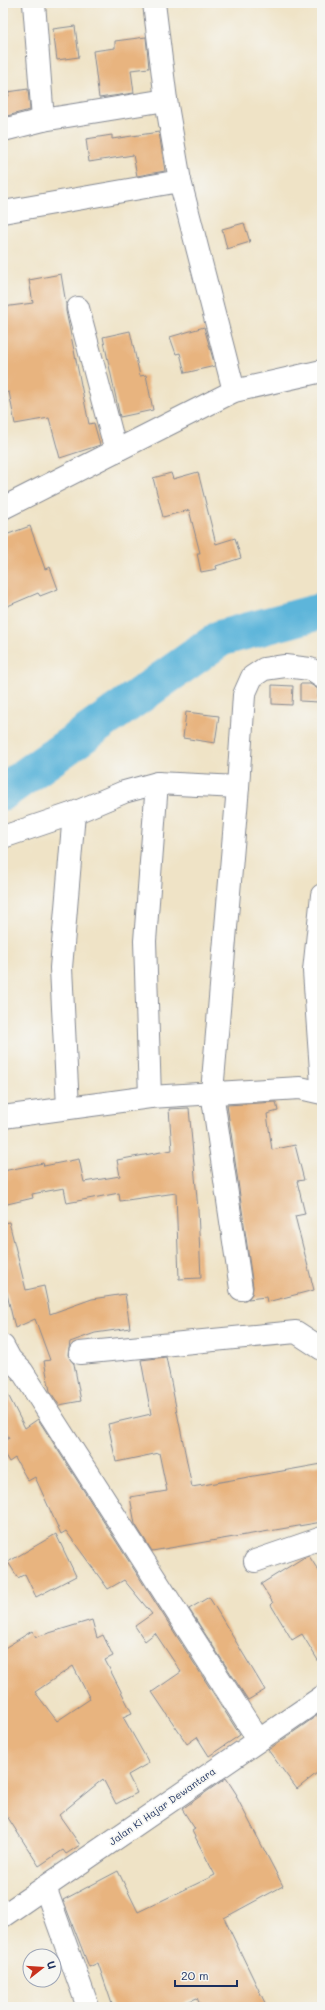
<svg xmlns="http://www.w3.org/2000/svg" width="325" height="2010" font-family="Mali,sans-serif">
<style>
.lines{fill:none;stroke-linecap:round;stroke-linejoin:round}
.river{stroke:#5db5da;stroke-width:37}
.building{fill:#e8b47f;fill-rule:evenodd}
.minor-casing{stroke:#858992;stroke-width:24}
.major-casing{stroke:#858992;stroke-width:24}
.minor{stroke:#fff;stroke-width:22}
.major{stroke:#fff;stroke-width:22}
.labels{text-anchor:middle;stroke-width:3.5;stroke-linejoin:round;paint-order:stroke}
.street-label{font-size:10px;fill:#1b2f5e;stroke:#f6f6f2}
</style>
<rect width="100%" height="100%" fill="#f6f6f2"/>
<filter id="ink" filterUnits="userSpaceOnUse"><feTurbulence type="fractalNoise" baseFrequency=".025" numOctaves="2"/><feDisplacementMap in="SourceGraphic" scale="8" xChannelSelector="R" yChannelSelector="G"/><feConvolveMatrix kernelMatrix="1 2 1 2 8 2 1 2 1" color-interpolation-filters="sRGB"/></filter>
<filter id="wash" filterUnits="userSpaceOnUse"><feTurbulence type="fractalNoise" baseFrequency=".012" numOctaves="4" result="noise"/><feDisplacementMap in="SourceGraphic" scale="16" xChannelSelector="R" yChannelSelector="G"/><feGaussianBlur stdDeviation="0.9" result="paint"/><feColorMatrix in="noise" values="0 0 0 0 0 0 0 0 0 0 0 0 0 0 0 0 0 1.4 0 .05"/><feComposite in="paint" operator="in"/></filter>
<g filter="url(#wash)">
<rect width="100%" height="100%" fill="#efe3c6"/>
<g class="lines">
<path class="river" d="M3,792L221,638L322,611"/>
</g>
<g id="blocks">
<g class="building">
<path d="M75,26L79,57L57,60L53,29Z"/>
<path d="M146,37L149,68L131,70L134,93L99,98L93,51L115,48V41Z"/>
<path d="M28,89L30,110L3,117V97L9,96L8,92Z"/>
<path d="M159,132L165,171L137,176L133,155L89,162L86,139L112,135V139Z"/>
<path d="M244,223L250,242L227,249L222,229Z"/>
<path d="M61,274L66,304V311L89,424L94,423L100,445L60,458L49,418L15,424L9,392L3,393V307L33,303L29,280Z"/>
<path d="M204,327L215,366L185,373L180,353L176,354L170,337Z"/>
<path d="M130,331L140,376L146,375L153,410L120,417L103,337Z"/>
<path d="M198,472L216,544L235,538L241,558L216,566L217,569L201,572L197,553H200L189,510L163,517L153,478L171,473L173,479Z"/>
<path d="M30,526L45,569L50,567L58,589L40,596L38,593L3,608V536Z"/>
<path d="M300,684H310L318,689V702L300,701Z"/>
<path d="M272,685L293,686L292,705L272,704Z"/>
<path d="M186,712L219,716L215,743L183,738Z"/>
<path d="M276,1102L278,1111L267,1114L272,1150L295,1145L304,1180L297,1181L305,1214L295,1216L314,1290L267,1302L266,1297L248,1299L252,1294L253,1287L227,1105Z"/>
<path d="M189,1108L198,1210L201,1278L179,1279L176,1193L120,1201L119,1193L67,1203L64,1188L32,1194L33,1198L3,1205V1171L43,1163L44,1166L79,1159L84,1182L120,1176L117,1160L172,1150L169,1109Z"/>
<path d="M9,1222L26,1290L44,1286L50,1314L92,1299L125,1294L130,1328L95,1333L70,1342L68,1355L74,1364L81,1401L59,1405L50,1391L44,1361L50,1360L35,1319L15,1328L6,1290H3V1223Z"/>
<path d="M166,1357L192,1487L322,1464V1522L152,1551L135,1524L130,1497L167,1491L159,1453L116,1462L108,1424L151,1414L141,1360Z"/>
<path d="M3,1385L25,1428L38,1419L240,1735L209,1756L197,1737L187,1744L152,1692L181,1672L155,1633L145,1641L135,1626L152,1614L124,1580L108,1589L66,1531L61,1534L35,1477L28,1481L15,1458L9,1462L3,1452V1442L9,1438L3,1427Z"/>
<path d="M56,1534L76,1576L36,1597L25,1574L18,1578L8,1562Z"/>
<path d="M309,1556L322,1576V1667L302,1634L292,1640L271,1605L273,1603L261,1584L303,1558Z"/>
<path d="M209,1597L265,1690L248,1700L189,1609Z"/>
<path d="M92,1620L97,1638L103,1635L113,1656L105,1660L132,1713L123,1717L149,1763L128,1775L137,1793L116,1804L103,1779L59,1815L80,1845L66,1854L63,1850L39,1866L3,1810V1649L32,1631L36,1637ZM73,1666L90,1699L57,1721L35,1692Z"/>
<path d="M322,1712V1769L297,1789L268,1750Z"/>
<path d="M226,1778L237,1795L236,1796L283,1886L224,1918L267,2007H201L197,1998L175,2007H113L98,1963L89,1967L63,1900L118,1871L138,1912L215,1875L192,1831L195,1829L182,1809Z"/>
</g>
</g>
</g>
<g filter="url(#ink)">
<use href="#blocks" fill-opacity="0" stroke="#858992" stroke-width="1"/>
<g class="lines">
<defs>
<g id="minor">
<path d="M34,3L43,120"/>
<path d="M154,3L166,100L180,181L234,391"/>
<path d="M3,130L43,120L166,100"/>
<path d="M3,212L180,181"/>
<path d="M78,308L116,451"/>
<path d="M3,508L234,391L322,371"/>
<path d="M238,787L244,695L252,677L264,669L285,666L310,669L322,677"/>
<path d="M3,837L74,813L124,792L157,783L238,787L212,1092L241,1289"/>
<path d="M322,895L314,971L322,1085"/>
<path d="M150,1097L145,941L157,783"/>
<path d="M68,1107L61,968L74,813"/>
<path d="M3,1117L150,1097L300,1088L322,1093"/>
<path d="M3,1346L10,1359L22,1371L258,1739"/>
<path d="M80,1353L296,1332L322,1349"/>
<path d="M255,1561L322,1538"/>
<path d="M45,1887L88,2007"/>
</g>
<path id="major" d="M3,1916L322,1697"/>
</defs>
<use href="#minor" class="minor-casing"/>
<use href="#major" class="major-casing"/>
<use href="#minor" class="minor"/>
<use href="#major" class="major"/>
</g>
</g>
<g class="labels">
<g class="street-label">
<text transform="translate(162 1806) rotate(-35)" y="4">Jalan Ki Hajar Dewantara</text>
</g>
</g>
<rect width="325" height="2010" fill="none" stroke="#f6f6f2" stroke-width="16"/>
<g transform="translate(42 1968) rotate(73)"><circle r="19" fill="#f6f6f2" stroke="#9ea6b7"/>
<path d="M0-3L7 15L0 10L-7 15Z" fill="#c8321e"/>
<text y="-6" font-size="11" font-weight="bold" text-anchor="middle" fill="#1b2f5e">U</text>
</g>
<path d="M175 1980v6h62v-6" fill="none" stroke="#1b2f5e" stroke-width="2"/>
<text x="181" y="1980" font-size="12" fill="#1b2f5e" stroke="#f6f6f2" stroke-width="3" paint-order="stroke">20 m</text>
</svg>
